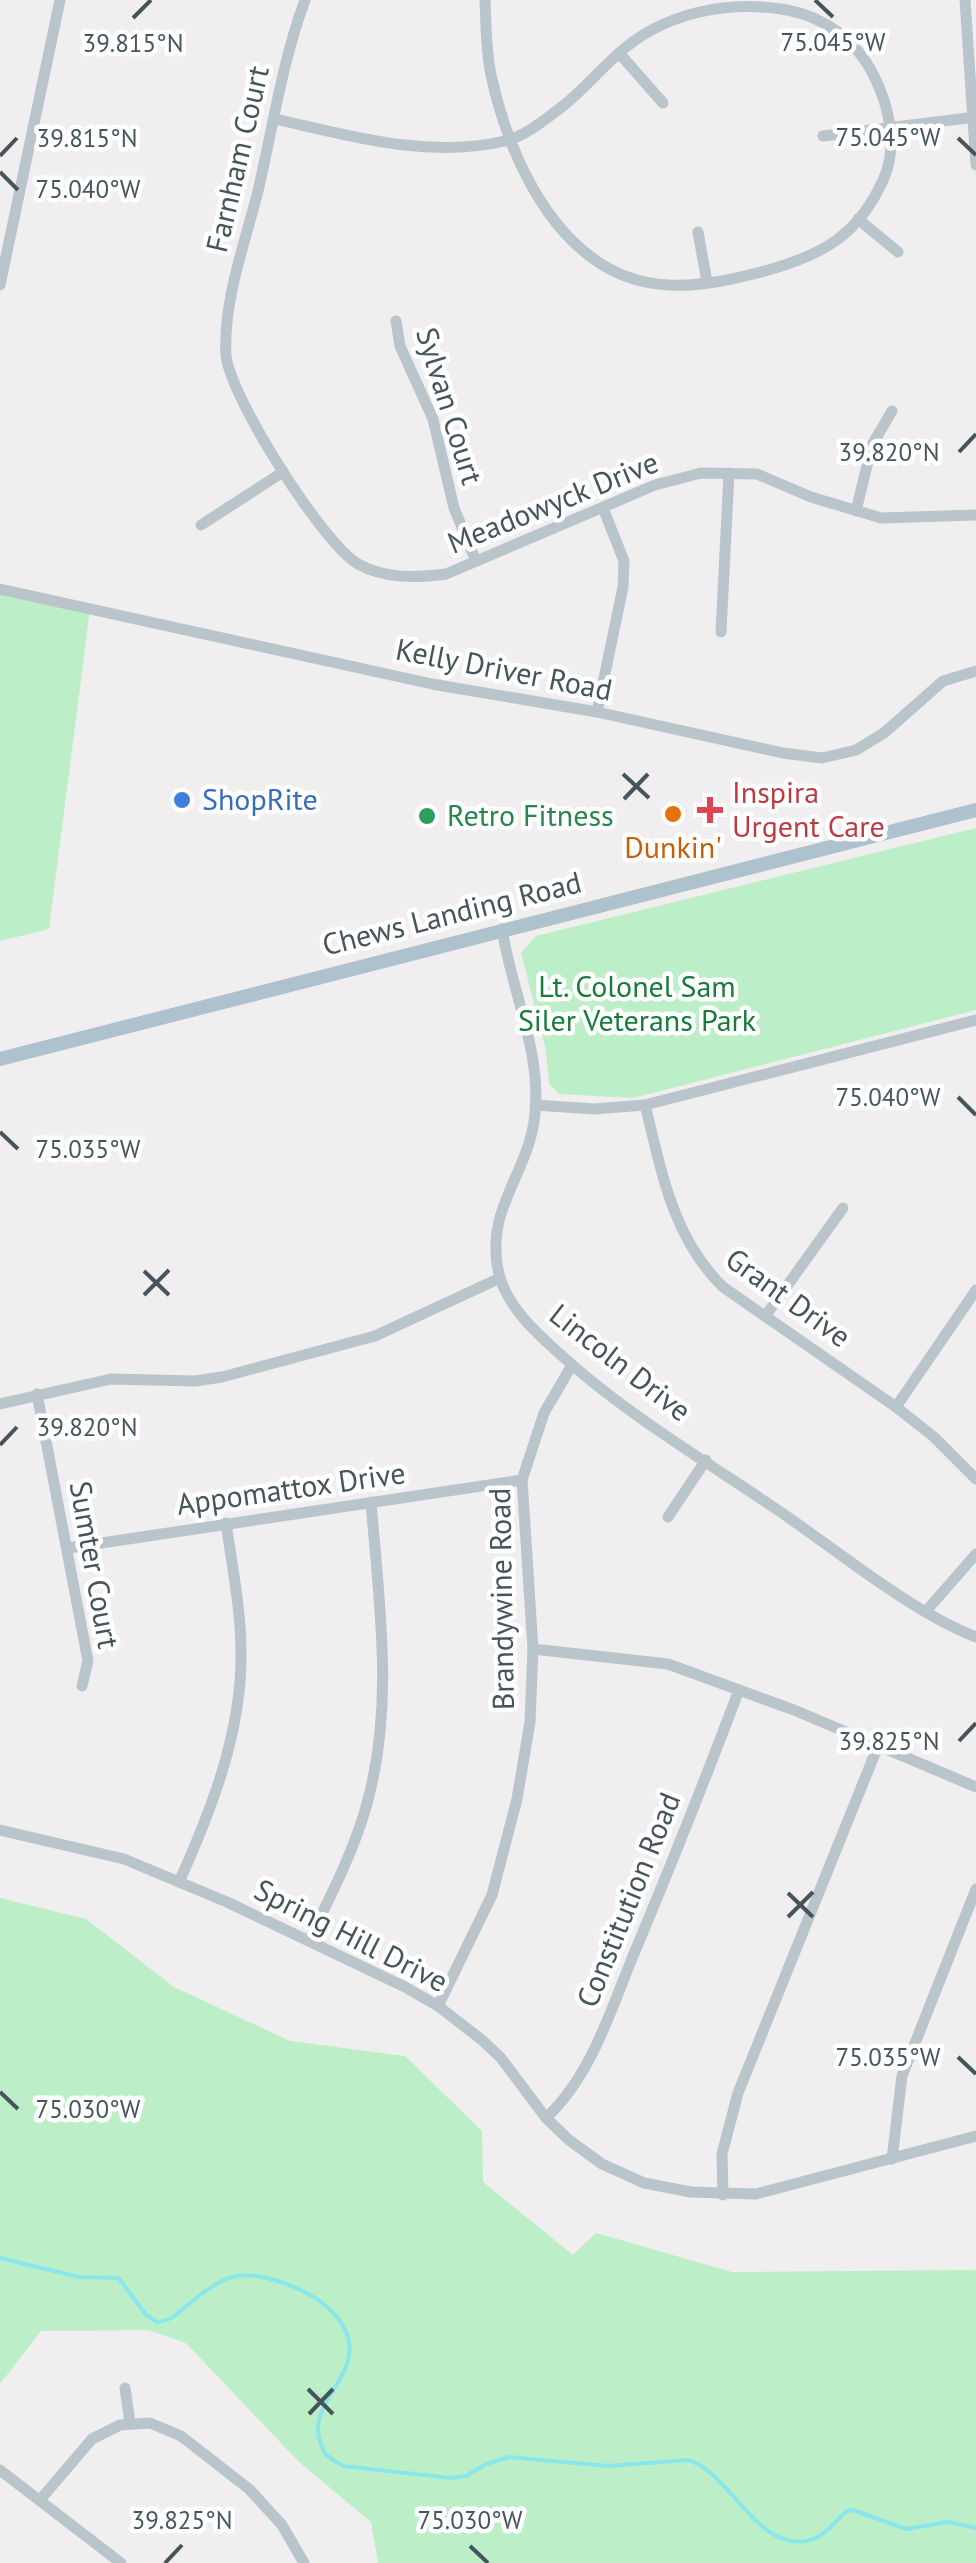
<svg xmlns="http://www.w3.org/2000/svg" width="976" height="2563" font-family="'PT Sans',sans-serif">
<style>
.green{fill:#bceec7}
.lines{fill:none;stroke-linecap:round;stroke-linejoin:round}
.stream{stroke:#89e6eb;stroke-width:4}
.minor{stroke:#b9c5cb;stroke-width:11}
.major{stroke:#adc2cd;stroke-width:14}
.ticks{fill:none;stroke:#46545b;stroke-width:4}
.shop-dot{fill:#3f7fe0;stroke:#fff;stroke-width:4}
.health-dot{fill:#e0444e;stroke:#fff;stroke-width:4}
.food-dot{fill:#e8710a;stroke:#fff;stroke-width:4}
.leisure-dot{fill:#2e9e5b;stroke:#fff;stroke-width:4}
.labels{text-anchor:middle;stroke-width:9;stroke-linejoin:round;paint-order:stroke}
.street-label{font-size:30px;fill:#46545b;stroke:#fff}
.health-label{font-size:30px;fill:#be3a42;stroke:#fff;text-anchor:start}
.shop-label{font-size:30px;fill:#366cbe;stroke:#fff;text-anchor:start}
.leisure-label{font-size:30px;fill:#27864d;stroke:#fff;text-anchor:start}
.food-label{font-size:30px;fill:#c56008;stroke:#fff}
.park-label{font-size:30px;fill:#177c3a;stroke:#fff}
.ticks-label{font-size:25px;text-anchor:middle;fill:#46545b;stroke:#fff;stroke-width:9;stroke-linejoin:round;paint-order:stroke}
</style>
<rect width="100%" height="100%" fill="#f0eeee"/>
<g class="green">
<path d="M0,591L90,609L49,929L0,941Z"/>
<path d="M976,828V1010L633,1098L559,1094L549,1084L546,1050L521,953L536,936Z"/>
<path d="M0,1898L86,1919L174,1987L290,2041L405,2056L482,2131L483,2182L573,2255L596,2233L732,2272L976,2270V2563H378L371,2522L299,2462L186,2343L148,2330L41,2331L0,2384Z"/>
</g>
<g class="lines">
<path class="stream" d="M0,2258L79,2277L119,2278L146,2315L157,2322C169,2321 175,2316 184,2308C220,2279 235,2266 281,2282C322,2296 369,2329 341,2377C326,2404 307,2422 326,2455L343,2466L451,2478L466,2476L486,2464L509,2457L608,2466L688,2460C732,2472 761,2563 818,2537C829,2531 837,2519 847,2511L853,2510L906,2529L948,2522L976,2528"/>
<g class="minor">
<path d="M305,0C282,62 273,127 258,191C245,243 223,301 226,355C229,395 322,543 358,564C385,579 416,578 446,574L655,485L701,473L757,474L811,497L881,518L976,515"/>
<path d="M965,0L976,165"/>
<path d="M619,53L663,103"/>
<path d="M275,119C351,136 427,159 505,141C526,136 547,118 563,106C583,90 599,71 618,54C664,12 728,0 787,10C825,17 857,41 874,76C889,106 898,145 884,178C859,235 823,255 765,271C734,279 701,287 668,285C564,280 510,164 491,75C486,51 486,24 485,0"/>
<path d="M823,136L976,117"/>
<path d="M858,219L898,252"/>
<path d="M698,232L707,282"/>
<path d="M0,285L60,0"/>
<path d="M396,321L400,346L433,419L454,508L476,561"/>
<path d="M856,511L872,445L892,411"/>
<path d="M201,525L283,472"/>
<path d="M0,589L432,684L597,712L783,753L822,758L856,750L884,733L943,681L976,671"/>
<path d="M721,632L729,473"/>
<path d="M597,712L623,587L624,561L603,508"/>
<path d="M502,929C512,994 544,1056 534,1122C525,1178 484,1212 499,1274C508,1310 542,1338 569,1362C632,1418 715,1467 785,1515C840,1553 915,1614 976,1637"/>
<path d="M535,1105L594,1109L645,1105L976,1020"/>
<path d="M645,1105C662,1172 672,1237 723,1287L896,1407L934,1437L976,1479"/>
<path d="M766,1315L843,1208"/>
<path d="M37,1394L88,1661L82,1686"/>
<path d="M0,1404L111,1379L195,1381L222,1377L375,1336L500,1278"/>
<path d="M896,1407L976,1290"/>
<path d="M668,1517L706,1460"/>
<path d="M68,1548L522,1480"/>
<path d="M927,1610L976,1554"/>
<path d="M533,1649L668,1664L794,1710L976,1787"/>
<path d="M0,1830L124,1859L227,1902L405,1987L438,2006L482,2040L501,2058L546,2118L569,2140L602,2164L644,2183L691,2192L756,2194L976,2136"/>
<path d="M179,1882C211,1811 242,1732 241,1653C241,1610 232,1565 226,1523"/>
<path d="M309,1940C330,1897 353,1853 366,1807C395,1707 379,1603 371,1502"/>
<path d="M438,2006L492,1895L517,1799L530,1722L533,1649L522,1480L544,1413L572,1365"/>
<path d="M546,2118C591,2076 610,2012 633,1956C670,1868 705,1780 739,1690"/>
<path d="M892,2159L902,2076L976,1889"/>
<path d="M723,2195L722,2154L738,2093L878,1746"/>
<path d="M125,2388L130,2423"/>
<path d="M0,2470L121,2563"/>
<path d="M40,2500L92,2439L120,2425L150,2423L181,2436L249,2489L282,2525L304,2563"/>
</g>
<path class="major" d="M0,1059L976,810"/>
</g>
<path class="ticks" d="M815,0L833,17M133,18L151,0M958,138L976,155M0,156L17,138M0,172L18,190M959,452L976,434M623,774L649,798M624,799L648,774M958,1097L976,1115M0,1132L18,1149M144,1271L169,1295M144,1295L169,1270M0,1445L17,1427M959,1741L976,1723M788,1893L813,1917M788,1917L813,1892M958,2057L976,2074M0,2092L18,2109M308,2389L333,2414M309,2414L333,2389M470,2546L488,2563M165,2563L182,2545"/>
<circle class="shop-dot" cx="182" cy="800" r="10"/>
<path class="health-dot" d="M705 795h10v10h10v10h-10v10h-10v-10h-10v-10h10z"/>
<circle class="food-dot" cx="673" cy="814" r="10"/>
<circle class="leisure-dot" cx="427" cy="816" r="10"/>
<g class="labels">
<g class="street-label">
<text transform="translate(238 159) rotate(-77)" y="10">Farnham Court</text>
<text transform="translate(449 406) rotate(73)" y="10">Sylvan Court</text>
<text transform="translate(553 503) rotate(-22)" y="10">Meadowyck Drive</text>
<text transform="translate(504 670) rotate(11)" y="10">Kelly Driver Road</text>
<text transform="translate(452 914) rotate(-14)" y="10">Chews Landing Road</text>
<text transform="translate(788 1298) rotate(36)" y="10">Grant Drive</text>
<text transform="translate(620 1363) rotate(38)" y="10">Lincoln Drive</text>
<text transform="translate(291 1489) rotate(-8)" y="10">Appomattox Drive</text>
<text transform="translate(94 1565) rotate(80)" y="10">Sumter Court</text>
<text transform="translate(502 1599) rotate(-91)" y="10">Brandywine Road</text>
<text transform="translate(629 1900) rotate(-68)" y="10">Constitution Road</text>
<text transform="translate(351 1936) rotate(27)" y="10">Spring Hill Drive</text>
</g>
<g class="health-label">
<text x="732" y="803">Inspira<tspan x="732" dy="34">Urgent Care</tspan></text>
</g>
<g class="shop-label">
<text x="202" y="810">ShopRite</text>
</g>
<g class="leisure-label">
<text x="447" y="826">Retro Fitness</text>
</g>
<g class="food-label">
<text x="673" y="858">Dunkin'</text>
</g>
<g class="park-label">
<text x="637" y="997">Lt. Colonel Sam<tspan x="637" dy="34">Siler Veterans Park</tspan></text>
</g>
</g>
<g class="ticks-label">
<text x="833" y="51">75.045°W</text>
<text x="133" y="52">39.815°N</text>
<text x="888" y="146">75.045°W</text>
<text x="87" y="147">39.815°N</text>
<text x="88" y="198">75.040°W</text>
<text x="889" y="461">39.820°N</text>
<text x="888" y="1106">75.040°W</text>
<text x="88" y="1158">75.035°W</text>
<text x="87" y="1436">39.820°N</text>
<text x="889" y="1750">39.825°N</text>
<text x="888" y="2066">75.035°W</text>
<text x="88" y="2118">75.030°W</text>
<text x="182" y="2529">39.825°N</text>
<text x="470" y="2529">75.030°W</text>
</g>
</svg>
